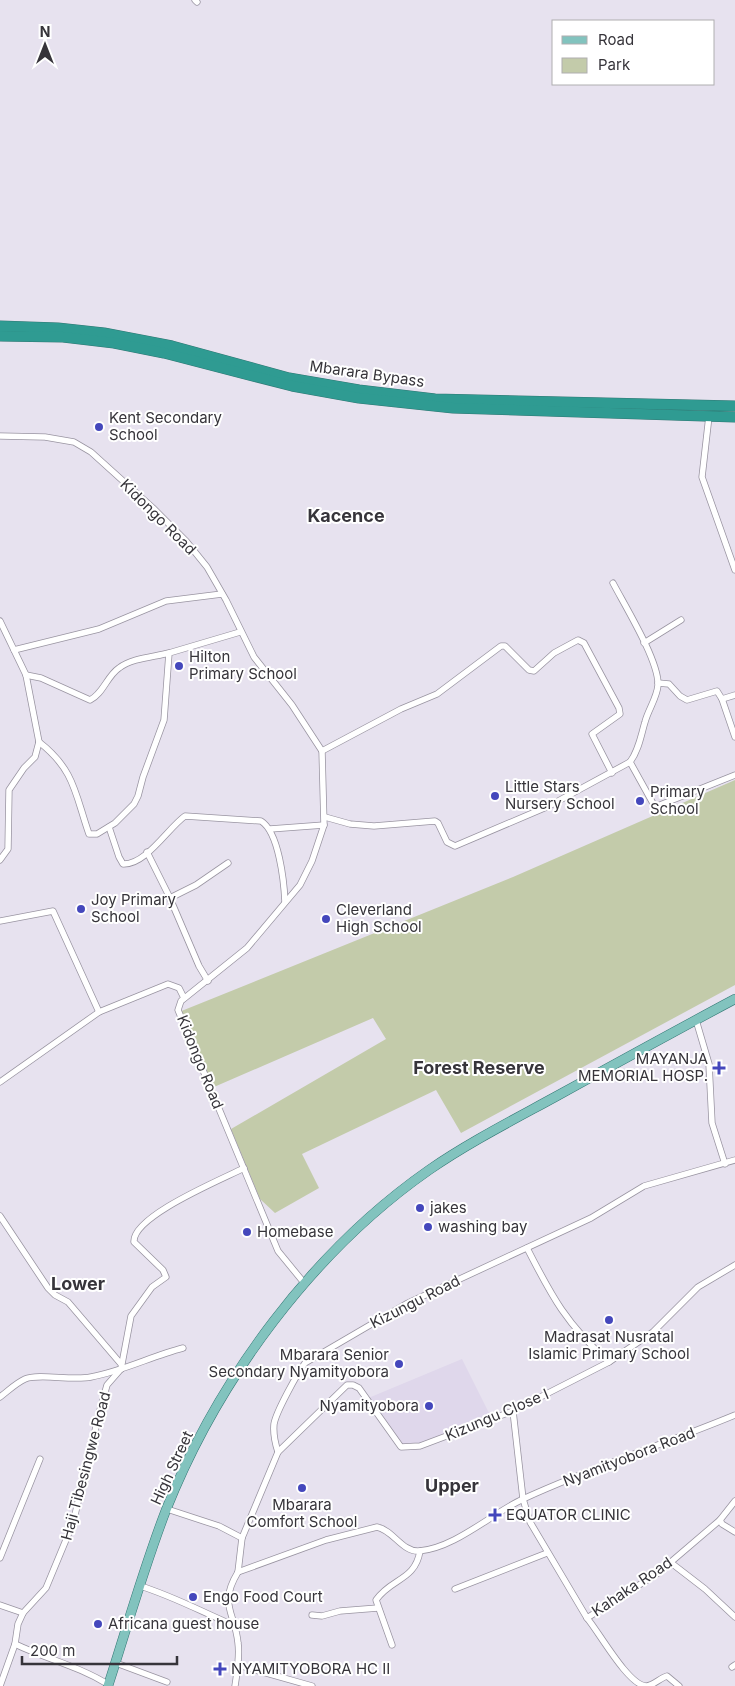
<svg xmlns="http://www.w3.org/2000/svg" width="735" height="1686" font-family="Inter,sans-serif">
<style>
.built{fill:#dfd7eb}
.green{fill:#c3cbaa}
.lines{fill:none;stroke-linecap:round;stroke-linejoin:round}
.street-casing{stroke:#9994a1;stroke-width:7}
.primary-casing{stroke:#317773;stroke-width:10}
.highway-casing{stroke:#317773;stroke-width:11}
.street{stroke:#fff;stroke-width:5.5}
.primary{stroke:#82c3be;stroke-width:9}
.highway{stroke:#2f9b92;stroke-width:10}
.poi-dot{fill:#4447bc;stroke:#fff;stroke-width:2}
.labels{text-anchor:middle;stroke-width:4;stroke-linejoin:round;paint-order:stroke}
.street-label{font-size:15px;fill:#36343a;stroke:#fff}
.poi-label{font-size:15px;fill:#36343a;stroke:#fff;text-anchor:start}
.quarter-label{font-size:18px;font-weight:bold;fill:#36343a;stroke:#fff}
</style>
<rect width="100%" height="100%" fill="#e7e2ef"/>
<path class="built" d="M462,1359L492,1419L410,1448L401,1447L366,1399Z"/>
<path class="green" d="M735,780V985L461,1133L436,1090L302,1154L319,1188L275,1213L260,1199L231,1129L386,1039L373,1018L214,1087L179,1012L513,877Z"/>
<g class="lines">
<defs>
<g id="street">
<path d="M195,0L197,2"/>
<path d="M709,416L702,477L735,570"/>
<path d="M0,436L45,437L74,442L91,452L153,508L186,541L207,567L226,600L254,657L292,705L322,751L324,825L312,861L300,885L247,948L181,1001L178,1010L278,1251L305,1284"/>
<path d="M0,621L26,675L39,742L35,757L24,768L9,790L8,849L0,860"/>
<path d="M644,643L681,620"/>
<path d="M14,650L99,629L166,601L222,594"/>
<path d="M26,675L41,678L90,700C103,694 107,676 119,668C132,658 154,657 169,653"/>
<path d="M658,683L669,684L680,696L687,700L717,691L722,699L735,737"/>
<path d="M722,699L735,695"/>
<path d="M39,742C75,770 75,794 89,834H97L115,823L134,804L138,796L143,777L164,720L169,653L240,632"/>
<path d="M322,751L401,709L437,694L501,646H505L529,670L534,671L554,653L578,640L584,643L619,708L620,714L592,734L612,773"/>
<path d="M630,762L655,807L735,775"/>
<path d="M325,817L350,824L374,826L435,821L438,823L447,842L455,846L549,806L630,762C639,750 641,735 645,722C648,710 657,698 658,685C659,661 625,606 613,583"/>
<path d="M109,827L119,857L123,864C146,865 168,828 185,816L261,821C279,832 284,882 285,902"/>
<path d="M270,829L324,825"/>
<path d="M147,852L169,896L199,966L208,981"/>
<path d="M170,898L196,885L228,863"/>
<path d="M0,921L53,911L99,1012"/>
<path d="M696,1020L709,1064L712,1123L725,1164"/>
<path d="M0,1082L99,1012L168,984L179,988L184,998"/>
<path d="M0,1216L48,1288L55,1295L68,1302L121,1364"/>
<path d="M527,1248C552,1297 567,1325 609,1362"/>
<path d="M121,1369L131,1316L152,1287L166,1277L163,1270L134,1242C132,1216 223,1179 244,1168"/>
<path d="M0,1397C8,1391 16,1383 25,1379C39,1373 72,1381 91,1377C123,1371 152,1356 183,1348"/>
<path d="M513,1411L523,1499L530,1522L587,1618L658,1573L720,1520L722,1524L735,1532"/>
<path d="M278,1452L347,1385H353L359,1388L401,1447L420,1446L513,1411L609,1362L653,1332L698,1287L735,1265"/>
<path d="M167,1509L219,1526L242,1538"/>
<path d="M720,1520L735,1501"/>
<path d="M0,1558L40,1459"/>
<path d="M670,1562L705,1589L735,1617"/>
<path d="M238,1572L242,1538L278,1452C275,1443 273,1434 274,1424C276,1412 297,1374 305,1363L406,1304L591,1218L644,1186L735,1160"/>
<path d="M140,1586C173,1596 202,1612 233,1625"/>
<path d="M455,1589L547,1553"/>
<path d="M0,1605L23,1613"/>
<path d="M312,1615L322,1616L340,1611L378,1608"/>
<path d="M587,1618C599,1632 628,1685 646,1686C653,1686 660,1678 667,1676L679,1686"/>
<path d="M15,1644C46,1659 79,1666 109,1685"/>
<path d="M392,1645L376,1600C391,1578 415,1581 420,1551"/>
<path d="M116,1663L167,1682"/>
<path d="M238,1665L312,1686"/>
<path d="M732,1667L735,1665"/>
<path d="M0,1686L15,1644L18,1624L23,1613L46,1588L73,1523L100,1410L107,1385L121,1369"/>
<path d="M235,1686C237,1672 240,1657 238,1643C235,1612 218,1605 238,1572L326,1540L377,1527C393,1530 402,1552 419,1551C455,1548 491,1514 523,1499C592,1467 665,1444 735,1415"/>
</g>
<path id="primary" d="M108,1686C127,1627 144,1567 166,1510C218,1379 313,1251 429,1170C468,1143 513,1120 555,1097C615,1064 675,1031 735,999"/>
<g id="highway">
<path d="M0,326L58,328L104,333L172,346L289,378L359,390L435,399L735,406"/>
<path d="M0,336L63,337L114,343L164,353L292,386L359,398L453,408L735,417"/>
</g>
</defs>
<use href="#street" class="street-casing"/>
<use href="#primary" class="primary-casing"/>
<use href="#highway" class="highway-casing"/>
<use href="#street" class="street"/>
<use href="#primary" class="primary"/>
<use href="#highway" class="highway"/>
</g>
<g class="poi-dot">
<circle cx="99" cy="427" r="5"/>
<circle cx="179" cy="666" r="5"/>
<circle cx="495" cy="796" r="5"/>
<circle cx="640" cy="801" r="5"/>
<circle cx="81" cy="909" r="5"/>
<circle cx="326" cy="919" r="5"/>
<path d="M716.5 1060.5h5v5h5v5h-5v5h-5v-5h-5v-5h5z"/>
<circle cx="420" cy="1208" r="5"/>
<circle cx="428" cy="1227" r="5"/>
<circle cx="247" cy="1232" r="5"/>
<circle cx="609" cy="1320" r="5"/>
<circle cx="399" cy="1364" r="5"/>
<circle cx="429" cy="1406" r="5"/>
<circle cx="302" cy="1488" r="5"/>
<path d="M492.5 1507.5h5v5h5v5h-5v5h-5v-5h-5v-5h5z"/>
<circle cx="193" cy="1597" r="5"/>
<circle cx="98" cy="1624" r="5"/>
<path d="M217.5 1661.5h5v5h5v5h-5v5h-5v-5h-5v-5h5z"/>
</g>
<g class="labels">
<g class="street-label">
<text transform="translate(367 374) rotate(8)" y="5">Mbarara Bypass</text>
<text transform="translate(158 517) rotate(45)" y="5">Kidongo Road</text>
<text transform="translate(200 1062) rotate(68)" y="5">Kidongo Road</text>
<text transform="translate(415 1302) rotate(-27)" y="5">Kizungu Road</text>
<text transform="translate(497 1415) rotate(-23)" y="5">Kizungu Close I</text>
<text transform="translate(629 1457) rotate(-21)" y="5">Nyamityobora Road</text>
<text transform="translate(86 1466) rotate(-75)" y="5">Haji Tibesingwe Road</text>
<text transform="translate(172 1468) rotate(-65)" y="5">High Street</text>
<text transform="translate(632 1587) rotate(-34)" y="5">Kahaka Road</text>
</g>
<g class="poi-label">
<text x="109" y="423">Kent Secondary<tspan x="109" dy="17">School</tspan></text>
<text x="189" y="662">Hilton<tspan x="189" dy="17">Primary School</tspan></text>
<text x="505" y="792">Little Stars<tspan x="505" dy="17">Nursery School</tspan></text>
<text x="650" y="797">Primary<tspan x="650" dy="17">School</tspan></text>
<text x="91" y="905">Joy Primary<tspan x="91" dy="17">School</tspan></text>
<text x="336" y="915">Cleverland<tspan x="336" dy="17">High School</tspan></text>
<text x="708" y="1064" text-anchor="end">MAYANJA<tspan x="708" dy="17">MEMORIAL HOSP.</tspan></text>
<text x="430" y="1213">jakes</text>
<text x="438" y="1232">washing bay</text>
<text x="257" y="1237">Homebase</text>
<text x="609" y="1342" text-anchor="middle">Madrasat Nusratal<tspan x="609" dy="17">Islamic Primary School</tspan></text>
<text x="389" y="1360" text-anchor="end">Mbarara Senior<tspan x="389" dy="17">Secondary Nyamityobora</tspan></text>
<text x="419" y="1411" text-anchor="end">Nyamityobora</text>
<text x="302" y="1510" text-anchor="middle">Mbarara<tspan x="302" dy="17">Comfort School</tspan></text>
<text x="506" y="1520">EQUATOR CLINIC</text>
<text x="203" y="1602">Engo Food Court</text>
<text x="108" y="1629">Africana guest house</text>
<text x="231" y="1674">NYAMITYOBORA HC II</text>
</g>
<g class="quarter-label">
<text x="346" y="522">Kacence</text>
<text x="479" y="1074">Forest Reserve</text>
<text x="78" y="1290">Lower</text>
<text x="452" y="1492">Upper</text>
</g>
</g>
<rect x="552" y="20" width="162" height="65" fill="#ffffff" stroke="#afaeb0"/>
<rect x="562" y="36" width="25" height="8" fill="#82c3be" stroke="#afaeb0"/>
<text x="598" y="45" font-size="15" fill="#36343a">Road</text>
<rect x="562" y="58" width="25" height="15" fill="#c3cbaa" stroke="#afaeb0"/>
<text x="598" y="70" font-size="15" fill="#36343a">Park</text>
<g transform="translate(45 45)" stroke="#ffffff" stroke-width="4" paint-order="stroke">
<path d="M0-4L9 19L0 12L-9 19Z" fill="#36343a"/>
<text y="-8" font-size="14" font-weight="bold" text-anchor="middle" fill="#36343a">N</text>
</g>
<path d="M22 1656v8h155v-8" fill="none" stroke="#36343a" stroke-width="2.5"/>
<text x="30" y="1656" font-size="15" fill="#36343a" stroke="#ffffff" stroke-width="4" paint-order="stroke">200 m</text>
</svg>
